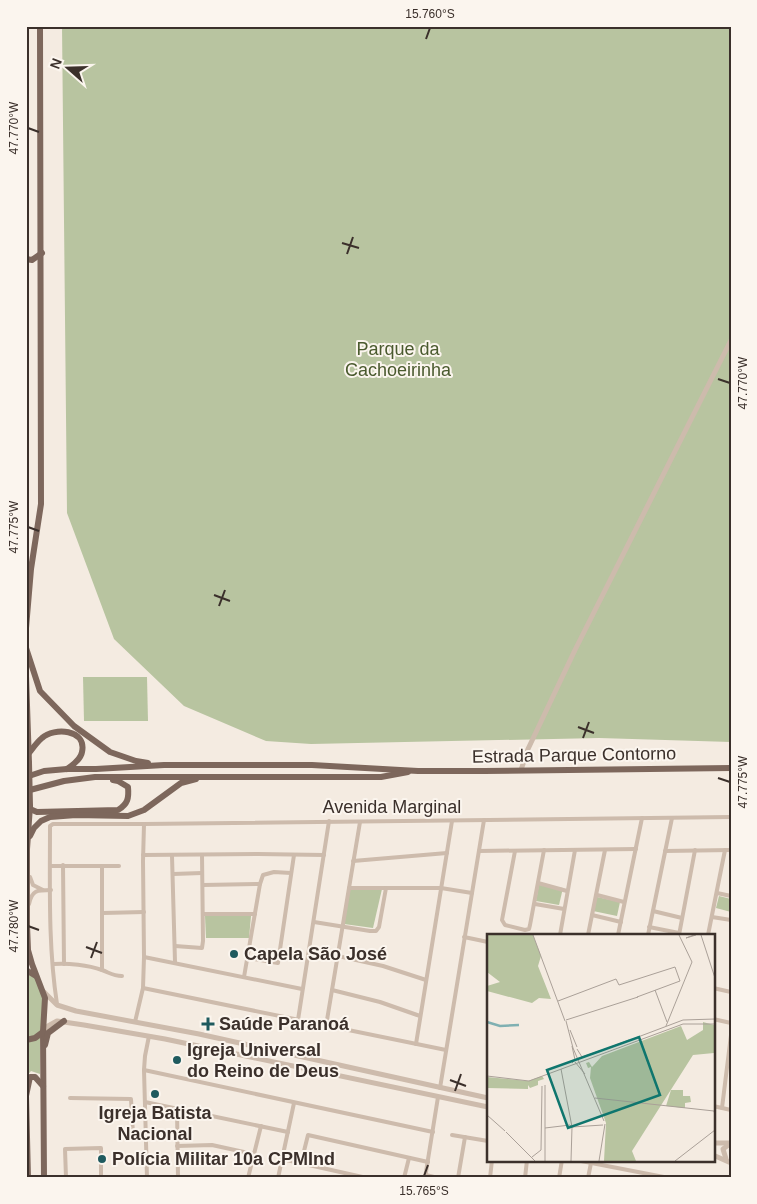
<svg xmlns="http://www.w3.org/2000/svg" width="757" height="1204" font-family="Arial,sans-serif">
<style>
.green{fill:#b8c4a0}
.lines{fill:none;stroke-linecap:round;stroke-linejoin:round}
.minor{stroke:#cdbbac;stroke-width:4}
.tertiary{stroke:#cdbbac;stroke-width:5}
.primary{stroke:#7d675c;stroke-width:6}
.primary-bridge{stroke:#7d675c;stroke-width:6}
.ticks{fill:none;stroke:#3b302b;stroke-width:2}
.poi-dot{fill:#1f5a5e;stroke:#fbf5ee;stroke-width:2}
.labels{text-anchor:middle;stroke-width:4;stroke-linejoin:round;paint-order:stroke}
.park-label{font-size:18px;fill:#4a5a2e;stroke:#fbf5ee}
.street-label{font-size:18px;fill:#3b302b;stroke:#fbf5ee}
.poi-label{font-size:18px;font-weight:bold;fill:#3b302b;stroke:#fbf5ee;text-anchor:start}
.inset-river{fill:none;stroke:#7fb0b2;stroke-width:2.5}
.inset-road{fill:none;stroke:#aaa098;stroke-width:1}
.view{fill:#0f766e;fill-opacity:0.15;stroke:#0f766e;stroke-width:2.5}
.inset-edge{fill:none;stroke:#3b302b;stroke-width:2.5}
.neatline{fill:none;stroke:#3b302b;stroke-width:2}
.ticks-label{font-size:12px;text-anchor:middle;fill:#3b302b}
</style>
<rect width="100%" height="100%" fill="#f4ebe1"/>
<g class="green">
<path d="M62,26H731V742L599,738L311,744L266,741L184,706L114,639L67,513Z"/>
<path d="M83,677H147L148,721H84Z"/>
<path d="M539,884L563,888L559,905L536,901Z"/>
<path d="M350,887L382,889L373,928L344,924Z"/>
<path d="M719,896L731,899V912L716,908Z"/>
<path d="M597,897L620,902L617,916L593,911Z"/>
<path d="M205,916H251L249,938H206Z"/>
<path d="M26,972L35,976L42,991V1031L34,1037L26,1039Z"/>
<path d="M40,1036V1074L31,1071L26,1077V1042Z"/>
</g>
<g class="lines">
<g class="minor">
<path d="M479,851L636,849"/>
<path d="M515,851L502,920L505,925L525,930L529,929L530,925L544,850"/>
<path d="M665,851L731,850"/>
<path d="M143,855L258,854L324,855"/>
<path d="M172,856L175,962"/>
<path d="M353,861L447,853"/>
<path d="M63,865L64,964"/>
<path d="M50,866H119"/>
<path d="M173,874L202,873"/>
<path d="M30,877L33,885L43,890"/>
<path d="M538,883L567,891"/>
<path d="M203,885L260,884"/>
<path d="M349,888H441L472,893"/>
<path d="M717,893L731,896"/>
<path d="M597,895L624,902"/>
<path d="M29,904C32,890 37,890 51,890"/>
<path d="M535,904L564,909"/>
<path d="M653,911L682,918"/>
<path d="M103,913L144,912"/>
<path d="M203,914H255"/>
<path d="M592,915L621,922"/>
<path d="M712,917L731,920"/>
<path d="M314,922L370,931H376L379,927L386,888"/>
<path d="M649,927L679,933"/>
<path d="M560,935L575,850"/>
<path d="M588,935L605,850"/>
<path d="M618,935L642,818"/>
<path d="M648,935L672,818"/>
<path d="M679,935L695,850"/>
<path d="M708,935L725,850"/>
<path d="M464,937L488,942"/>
<path d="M175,946L202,948L203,941L202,855"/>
<path d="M338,956L383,966L426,980"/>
<path d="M144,957L302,989"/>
<path d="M248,958L278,963L294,855"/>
<path d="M54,964C68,963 88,965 102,970C110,973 113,976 122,976"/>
<path d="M102,970V866"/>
<path d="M244,977L260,884L263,875L274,872L291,873"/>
<path d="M143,988L446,1050"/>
<path d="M713,988L731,992"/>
<path d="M332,990L380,1002L420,1016"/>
<path d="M57,1004C48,946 50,885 50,826L53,824H144L731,817"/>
<path d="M713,1019L731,1023"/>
<path d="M298,1020L329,821"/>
<path d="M135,1022L143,988L144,957L143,861L144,824"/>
<path d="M326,1026L360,822"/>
<path d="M416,1044L452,821"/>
<path d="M144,1070L433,1132"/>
<path d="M440,1088L484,820"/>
<path d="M70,1098L131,1099L133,1134L136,1137L145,1136"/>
<path d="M145,1102L288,1132"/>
<path d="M713,1106L731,1110"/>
<path d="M722,1108L731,1035"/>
<path d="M177,1109L178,1178"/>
<path d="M452,1135L488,1141"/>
<path d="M177,1146L212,1145L253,1154"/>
<path d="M282,1159L367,1178"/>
<path d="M576,1160L669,1178"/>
<path d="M301,1163L308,1135L428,1162"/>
<path d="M426,1175L438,1178"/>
<path d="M66,1178L65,1149L101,1148V1178"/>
<path d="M147,1178L144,1070L145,1056L149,1036"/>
<path d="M248,1178L261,1126"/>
<path d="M278,1178L294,1103"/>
<path d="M404,1178L409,1158"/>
<path d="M425,1178L438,1097"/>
<path d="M458,1178L465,1137"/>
<path d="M490,1178L492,1160"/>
<path d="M525,1178L527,1160"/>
<path d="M559,1178L562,1160"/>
<path d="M588,1178L591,1163"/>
</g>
<g class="tertiary">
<path d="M521,770L528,749L575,650L731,340"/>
<path d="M44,992L57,1005L76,1011L199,1034L488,1098"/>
<path d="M43,1032L48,1026L57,1021L84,1025L165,1039L488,1107"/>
<path d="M713,1143H730"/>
<path d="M713,1155L731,1163"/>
<path d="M726,1159L723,1149L731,1143"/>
</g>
<g class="primary">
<path d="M26,259L32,260L42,253"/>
<path d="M26,628L31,569L41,504L40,26"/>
<path d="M26,648L40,691L74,726L110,752L136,761L148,763"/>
<path d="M26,676L29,763"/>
<path d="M29,753C33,748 37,742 42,738C54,727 87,729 82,752C81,759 73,765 67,769"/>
<path d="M26,777L44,771L67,769H96L164,765H312L418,771H484L731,768"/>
<path d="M26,791L64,781L95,777H381L408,772"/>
<path d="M30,806L27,849V925L28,950L32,964L45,998L43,1032L44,1178"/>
<path d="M30,809L37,812L118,810C128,804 129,798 128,787L118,781L113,780"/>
<path d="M30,836L34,828L41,821L50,817L76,815L128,816L144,810L181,783L196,779"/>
<path d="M26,970L36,976"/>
<path d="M26,1040L35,1038L43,1032"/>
<path d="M45,1045L48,1033L64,1021"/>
<path d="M26,1096L28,1178"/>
<path d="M26,1096L30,1077H35L43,1086"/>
</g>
<path class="primary-bridge" d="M29,763L30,806"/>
</g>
<path class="ticks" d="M426,39L430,28M28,128L39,132M342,243L359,248M347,254L353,237M718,379L730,383M28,527L39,531M214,595L230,601M219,606L225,590M578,727L594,733M583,738L589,722M718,778L730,782M28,926L39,930M86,947L102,953M91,958L97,942M450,1080L466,1086M455,1091L461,1074M424,1176L428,1165"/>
<g class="poi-dot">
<circle cx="234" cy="954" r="5"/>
<path d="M205.5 1016.5h5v5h5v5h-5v5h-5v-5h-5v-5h5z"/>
<circle cx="177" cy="1060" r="5"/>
<circle cx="155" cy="1094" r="5"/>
<circle cx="102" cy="1159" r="5"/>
</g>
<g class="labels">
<g class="park-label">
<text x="398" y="355">Parque da<tspan x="398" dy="21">Cachoeirinha</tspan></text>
</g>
<g class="street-label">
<text transform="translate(574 755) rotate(-1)" y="6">Estrada Parque Contorno</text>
<text x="392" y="813">Avenida Marginal</text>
</g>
<g class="poi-label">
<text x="244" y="960">Capela São José</text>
<text x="219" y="1030">Saúde Paranoá</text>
<text x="187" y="1056">Igreja Universal<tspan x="187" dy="21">do Reino de Deus</tspan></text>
<text x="155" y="1119" text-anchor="middle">Igreja Batista<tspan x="155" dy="21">Nacional</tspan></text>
<text x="112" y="1165">Polícia Militar 10a CPMInd</text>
</g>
</g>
<g transform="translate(487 934)">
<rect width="228" height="228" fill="#f4ebe1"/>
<path d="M0,1H46L54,22L51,32L64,65L52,64L45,69L0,57V52L13,48L0,38ZM216,88L227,91V119L206,121L145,217L149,227H117L119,189L103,144L104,133L101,134L99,129L102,128L105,133L115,122L194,92L200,106L216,96ZM55,142L57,145L51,147V151L43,154L41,151V155L0,154V143L41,147ZM184,156H196V162H203L204,168L198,169V174L179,172Z" fill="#b8c4a0"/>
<path class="inset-river" d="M0,88L13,92L32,91"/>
<path class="inset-road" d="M46,1L78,87M207,1L199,4L209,1M214,1L228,44M168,56L180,88M150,63L193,47M71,67L129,45L132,51L188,33L193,47M79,86L151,63M79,87L86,114L117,187M179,92L205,28L192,1M83,96L90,113M143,106L196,86L228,85M90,115L95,123L112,117M113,117L142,106M88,128L98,140M85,129L88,126L85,112M74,135L85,193L83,191M0,142L42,147L196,90H228M108,164L227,177L228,181M0,181L18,197M85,193L116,191M58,194L83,191M19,198L48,227M45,223L54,216L55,152M58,227V151M84,227L85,193M112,227L118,190M188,227L228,196"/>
<path class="view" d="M152,103L173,161L81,194L60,136Z"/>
<rect width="228" height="228" class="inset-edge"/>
</g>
<rect width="757" height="1204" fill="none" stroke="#fbf5ee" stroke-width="55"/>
<g transform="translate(68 68) rotate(290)" stroke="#fbf5ee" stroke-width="4" paint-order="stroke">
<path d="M0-4L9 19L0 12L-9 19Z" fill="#3b302b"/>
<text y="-8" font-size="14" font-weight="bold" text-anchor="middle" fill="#3b302b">N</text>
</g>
<rect x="28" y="28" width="702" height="1148" class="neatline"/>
<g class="ticks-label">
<text x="430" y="18">15.760°S</text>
<text transform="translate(14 128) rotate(-90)" y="4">47.770°W</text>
<text transform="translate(743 383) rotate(-90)" y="4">47.770°W</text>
<text transform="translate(14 527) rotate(-90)" y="4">47.775°W</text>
<text transform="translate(743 782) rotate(-90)" y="4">47.775°W</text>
<text transform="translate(14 926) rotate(-90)" y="4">47.780°W</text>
<text x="424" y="1195">15.765°S</text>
</g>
</svg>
